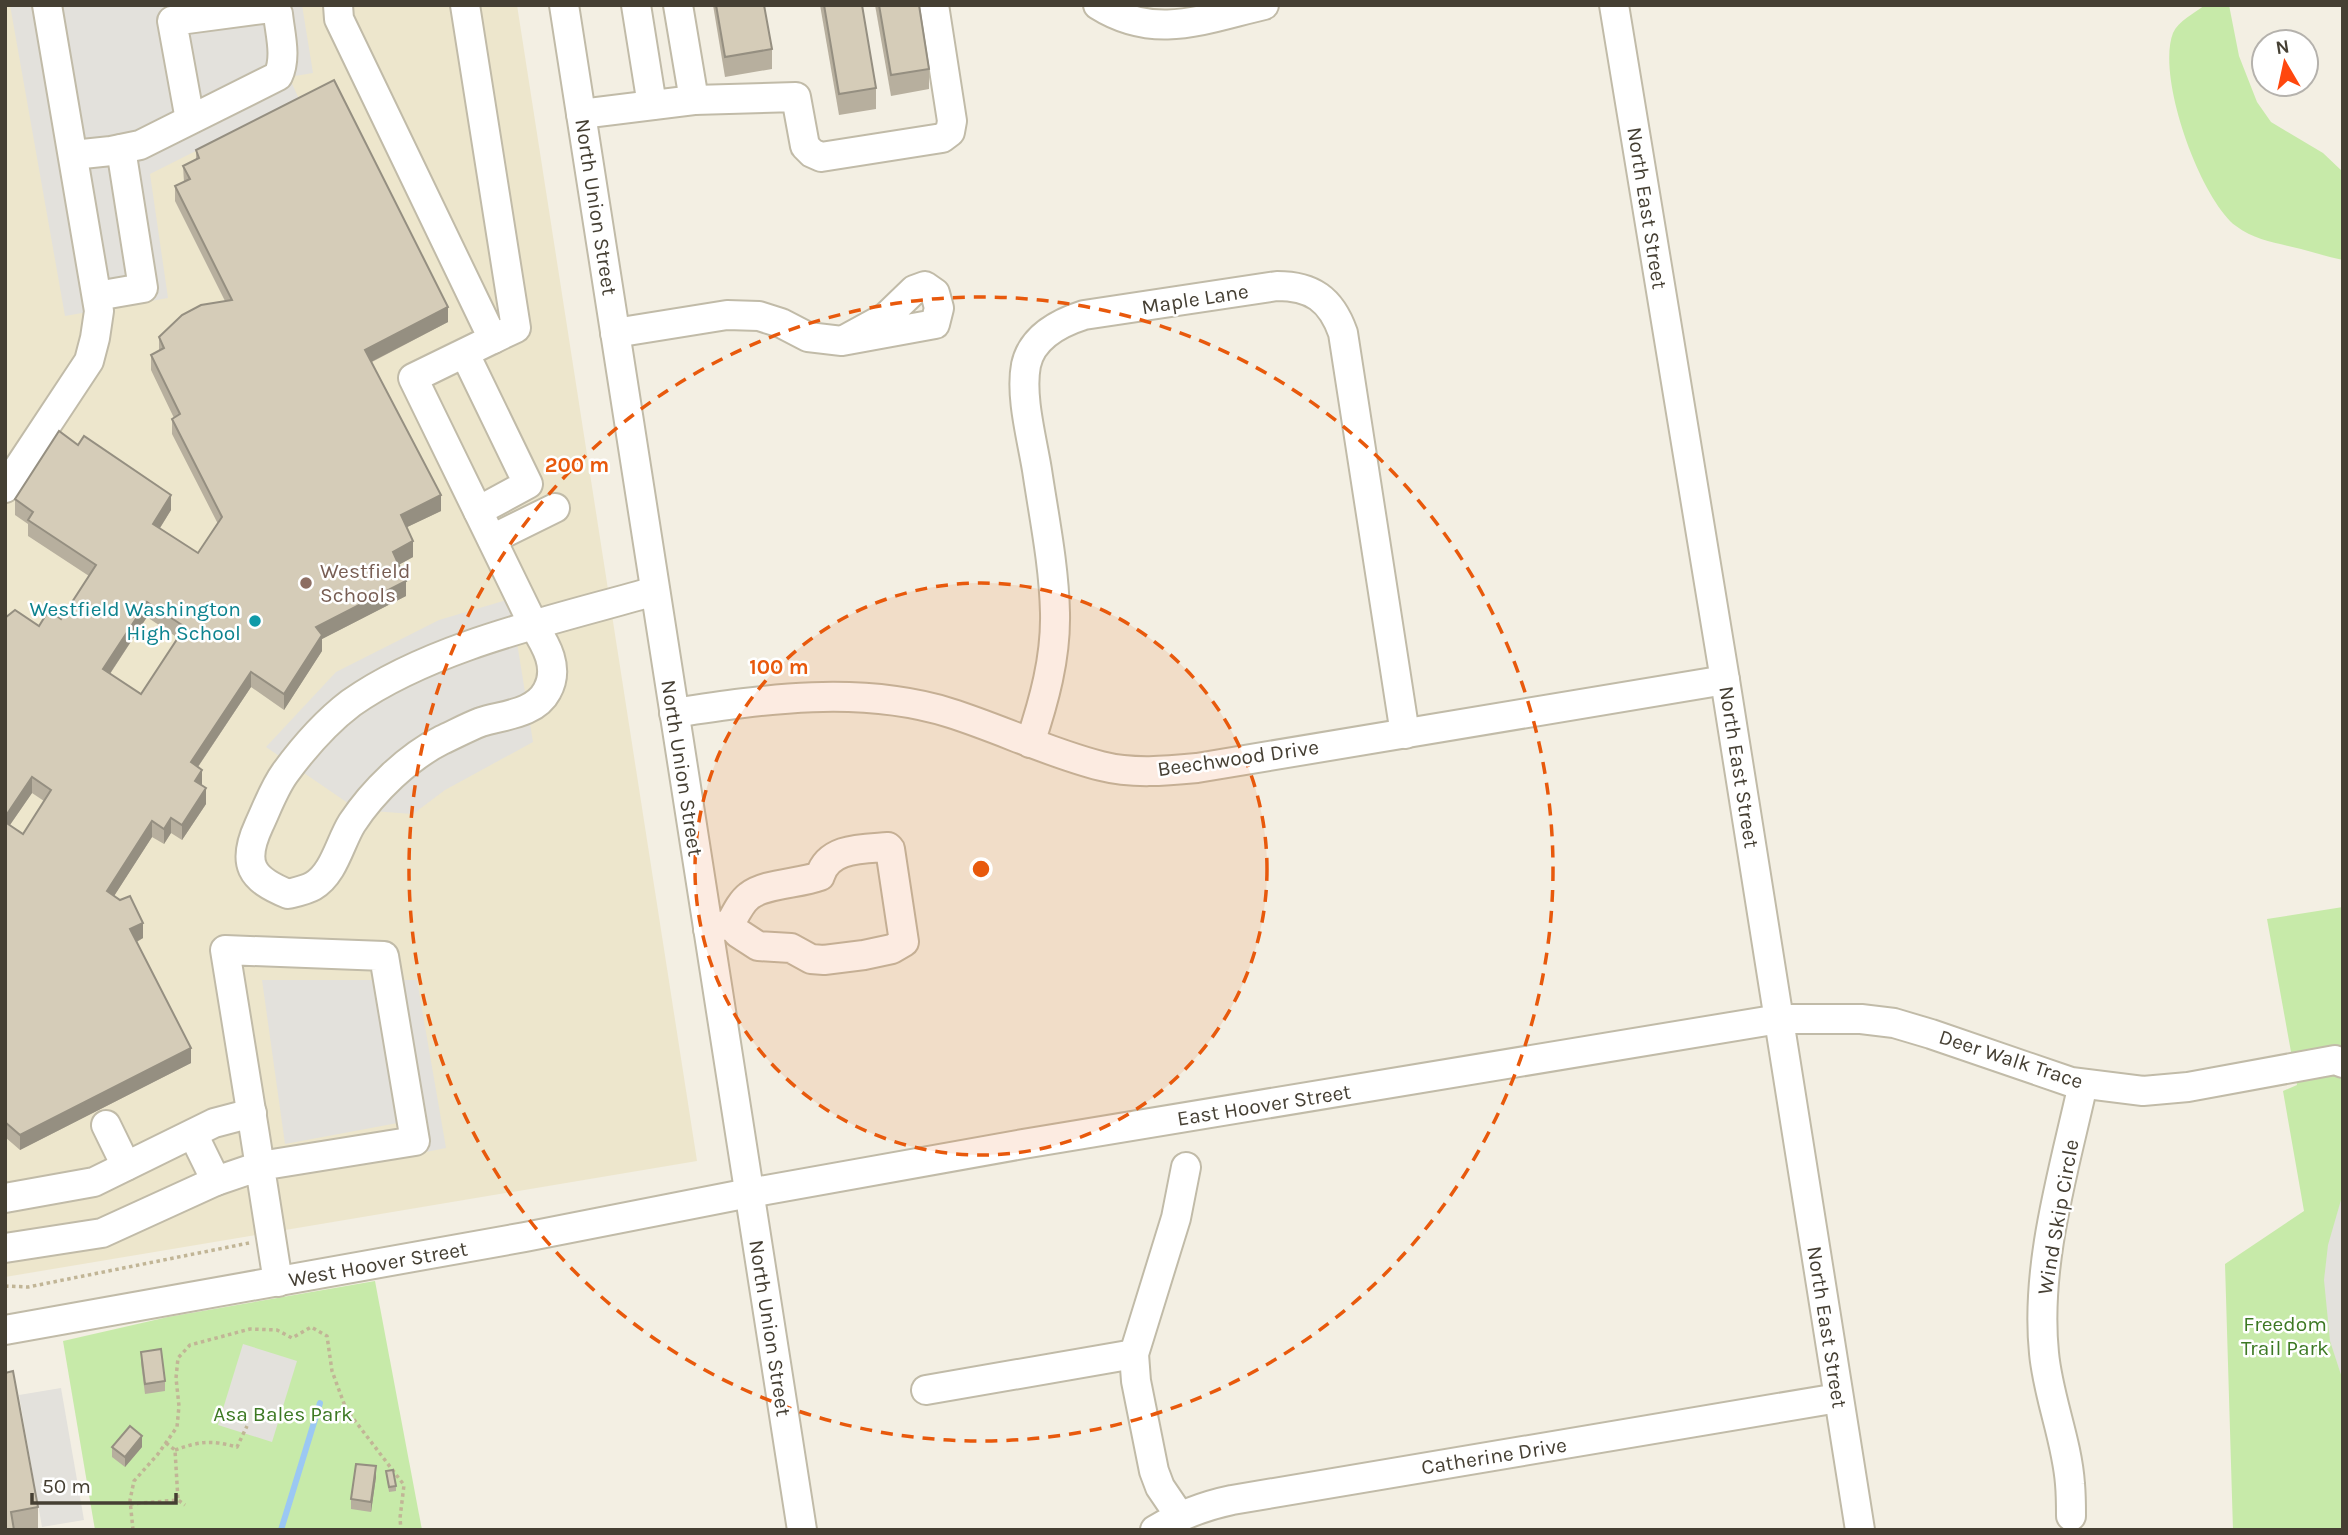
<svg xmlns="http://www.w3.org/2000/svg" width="2348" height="1535" font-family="Karla,sans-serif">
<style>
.education{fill:#ede6cc}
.green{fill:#c7eaa9}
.parking{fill:#e3e1dc}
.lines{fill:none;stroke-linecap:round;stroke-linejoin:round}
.stream{stroke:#9bc8f3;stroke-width:6}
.minor-casing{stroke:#c1bba8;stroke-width:32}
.path{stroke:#c1b596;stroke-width:3.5;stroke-dasharray:3.5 3.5;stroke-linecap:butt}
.minor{stroke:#fff;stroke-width:28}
.wall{fill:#b7af9e;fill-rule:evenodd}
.shaded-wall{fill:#958f81}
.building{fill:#d5ccb8;stroke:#958f81;stroke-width:2;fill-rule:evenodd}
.ring{fill:none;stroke:#e8590c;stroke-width:3.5;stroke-dasharray:12 9}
.education-dot{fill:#8d6e63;stroke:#fff;stroke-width:2.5}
.culture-dot{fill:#0f9aa8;stroke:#fff;stroke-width:2.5}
.labels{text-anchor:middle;stroke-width:5;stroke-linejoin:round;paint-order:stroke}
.street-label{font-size:21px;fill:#453f33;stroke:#fff}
.education-label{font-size:21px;fill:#785e54;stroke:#fff;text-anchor:start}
.culture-label{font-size:21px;fill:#0d838f;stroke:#fff;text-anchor:end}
.park-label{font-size:21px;fill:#3d7924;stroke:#fff}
.centre{fill:#e8590c;stroke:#fff;stroke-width:3.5}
.ring-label{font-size:21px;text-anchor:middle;font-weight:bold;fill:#e8590c;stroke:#fff;stroke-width:5;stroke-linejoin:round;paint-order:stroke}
</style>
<rect width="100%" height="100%" fill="#f3efe3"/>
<path class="education" d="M5,5H517L697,1161L5,1277Z"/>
<g class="green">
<path d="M2205,5H2229L2239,56L2257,102L2271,122L2323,153L2343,172V260C2329,257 2315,253 2301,249C2278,243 2256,241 2236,226C2200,198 2156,77 2173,33C2178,21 2195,13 2205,5Z"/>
<path d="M2343,907V1530H2233L2225,1264L2304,1211L2283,1091L2297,1085L2267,919Z"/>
<path d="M375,1281L422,1530H95L63,1341L168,1317Z"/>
</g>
<g class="parking">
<path d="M10,5H179L180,12L213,5H302L313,73L289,77L299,99L150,174L168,298L65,316Z"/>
<path d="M510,599L533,742L445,790L413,814L358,810L266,747L336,672L439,620Z"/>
<path d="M262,980H417L446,1148L411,1155L403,1122L285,1144Z"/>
<path d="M2343,1193V1381L2330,1341L2324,1280L2328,1245Z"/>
<path d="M243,1344L297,1361L272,1442L218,1425Z"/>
<path d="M61,1388L84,1520L42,1527L19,1395Z"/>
</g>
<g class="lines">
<path class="stream" d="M281,1530L320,1403"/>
<defs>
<g id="minor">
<path d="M338,5L339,19L493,339L413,378L534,626C546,645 560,668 547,691C535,714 503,715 481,722C468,727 455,734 442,740C408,757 373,791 352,823C340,842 334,874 313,886C306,890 296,892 288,894C251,879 241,864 259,825C267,808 274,788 285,773C304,747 326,722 351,703C433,645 558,619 655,591"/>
<path d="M465,5L516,328L493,339"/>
<path d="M564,5L802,1530"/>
<path d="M636,5L652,105"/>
<path d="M678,5L694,100"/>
<path d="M1098,5C1155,41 1204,19 1264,5"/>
<path d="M1614,5L1725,680L1860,1530"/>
<path d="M581,114L694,100L796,97L805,146L812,153L821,157L942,138L950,132L952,121L934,5"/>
<path d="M73,155L111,151L140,145L278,76C287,57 280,34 278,14L271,8L172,21L190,120"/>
<path d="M97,296L143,288L121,149"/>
<path d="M615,333L727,315L759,316L781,323L808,337L842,341L935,324L939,308L935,293L925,286L914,290L886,317L842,341"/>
<path d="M465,354L528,484L478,511"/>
<path d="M5,488L89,361L95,338L99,311L47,5"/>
<path d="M492,539L555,508"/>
<path d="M674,713C765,699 860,685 950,713C1001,729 1049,753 1101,766C1132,774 1166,771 1197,768L1725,680"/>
<path d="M1030,743C1044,701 1056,658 1055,613C1054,565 1044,517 1037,470C1032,439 1020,396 1026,365C1032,337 1059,323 1084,315L1277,286C1312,286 1331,299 1343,333L1405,734"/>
<path d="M708,929L730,924C735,915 741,902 749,896C765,883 799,884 820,876C828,847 863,849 888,847L890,849L904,942L892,949L864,955L824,960L811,959L791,948L758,946L738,933L730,924"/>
<path d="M106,1125L126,1166"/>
<path d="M216,1181L260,1166L415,1141L384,956L225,950C243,1061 261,1171 278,1282"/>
<path d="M5,1198L94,1182L214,1123L252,1113"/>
<path d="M5,1248L102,1233L216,1181L193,1134"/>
<path d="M5,1330L525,1237L749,1193L1023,1144L1779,1019H1861L1894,1023L1931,1034L2071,1082L2143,1091L2188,1087L2335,1060L2343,1063"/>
<path d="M926,1390L1134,1354"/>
<path d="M1179,1515L1160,1487L1154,1471L1136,1381L1134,1354L1176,1218L1186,1167"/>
<path d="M2071,1516C2071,1505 2071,1495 2070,1484C2067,1440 2048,1397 2044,1353C2035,1265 2064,1170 2083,1084"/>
<path d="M1155,1530C1180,1515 1203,1506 1232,1500L1838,1398"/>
</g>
</defs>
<use href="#minor" class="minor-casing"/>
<g class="path">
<path d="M5,1286L28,1287L249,1243"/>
<path d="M166,1443L175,1450L178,1500"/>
<path d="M175,1450C200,1441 212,1440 237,1447L247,1426"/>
<path d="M130,1504L178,1500L185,1505"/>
<path d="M133,1530L130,1500L134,1481L158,1454L177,1427L179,1406L176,1378L178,1358L190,1345L250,1329L277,1330L292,1338L311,1327L327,1336L332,1371L346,1409L404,1485L400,1518L401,1530"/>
</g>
<use href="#minor" class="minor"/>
</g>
<g class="wall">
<path d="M713,5H764L772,49V69L725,77Z"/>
<path d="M820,5H862L876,88V109L839,115Z"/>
<path d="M875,5H919L929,69V89L891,96Z"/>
<path d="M196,150L448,322L372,362L441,511L407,527L413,557L398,565L406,596L322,639V651L284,710L251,687L198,767L206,804L182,840L171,833L164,844L152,837L114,896L143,938L137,942L191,1063L20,1150L5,1137V618L39,626L61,619L89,576L28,536V524L15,515V499L171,510L160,528L198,553L218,524L172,434V419L174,418L151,370V355L159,351V337L225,301L175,201V186L184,182L183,166L196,160ZM147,617L178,638L141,694L110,674ZM32,793L44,801L23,834L10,825Z"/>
<path d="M141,1352L165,1381V1391L145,1394L141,1363Z"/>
<path d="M5,1373L38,1507V1528L26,1530H5Z"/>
<path d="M112,1447H142L125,1467L112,1457Z"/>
<path d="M386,1471L396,1486V1491L389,1492Z"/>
<path d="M376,1477L371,1512L351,1509V1499Z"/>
</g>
<g class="shaded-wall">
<path d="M448,307V322L365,365V350Z"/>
<path d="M171,495V510L153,539V524Z"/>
<path d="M441,495V511L401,530V515Z"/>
<path d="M413,541V557L393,568V552Z"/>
<path d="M406,581V596L322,639V651L284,710V694L316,627Z"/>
<path d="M147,602V617L103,684V669Z"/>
<path d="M251,672V687L191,777V762Z"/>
<path d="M202,770V785L195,781Z"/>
<path d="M32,777V793L5,832V817Z"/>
<path d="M206,788V804L182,840V825Z"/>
<path d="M171,818V833L164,844V829Z"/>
<path d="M152,821V837L107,907V891Z"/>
<path d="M143,923V938L130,945V929Z"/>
<path d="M191,1048V1063L20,1150V1135Z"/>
<path d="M142,1436V1447L125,1467V1457Z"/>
<path d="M376,1466V1477L371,1512V1502Z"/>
</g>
<g class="building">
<path d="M716,5H764L772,49L725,57Z"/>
<path d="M824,5H862L876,88L839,94Z"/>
<path d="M879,5H919L929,69L891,75Z"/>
<path d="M334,80L448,307L365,350L441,495L401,515L413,541L393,552L406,581L316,627L322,635L284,694L251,672L191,762L202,770L195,781L206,788L182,825L171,818L164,829L152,821L107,891L120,900L130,896L143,923L130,929L191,1048L20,1135L5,1122V822L23,834L51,790L32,777L5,817V618L15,610L39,626L49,610L61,619L96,565L28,520L33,512L15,499L59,431L78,445L84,436L171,495L153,524L198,553L222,517L172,419L180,414L151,355L164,348L159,337L182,315L201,305L232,300L175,186L190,179L183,166L199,158L196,150ZM147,602L185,627L141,694L103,669Z"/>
<path d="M161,1349L165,1381L145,1384L141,1352Z"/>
<path d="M13,1371L38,1507L11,1512L14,1530H5V1373Z"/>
<path d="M130,1426L142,1436L125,1457L112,1447Z"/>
<path d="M356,1464L376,1466L371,1502L351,1499Z"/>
<path d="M393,1470L396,1486L389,1487L386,1471Z"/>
</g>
<circle cx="981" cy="869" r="286" fill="#e8590c" fill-opacity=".12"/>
<g class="ring">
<circle cx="981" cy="869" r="286"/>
<circle cx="981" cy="869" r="572"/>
</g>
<circle class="education-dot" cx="306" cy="583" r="7"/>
<circle class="culture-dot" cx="255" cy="621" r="7"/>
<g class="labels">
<g class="street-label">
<text transform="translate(596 207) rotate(81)" y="7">North Union Street</text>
<text transform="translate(1647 208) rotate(81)" y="7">North East Street</text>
<text transform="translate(1195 299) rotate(-9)" y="7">Maple Lane</text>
<text transform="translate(1238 758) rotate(-8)" y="7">Beechwood Drive</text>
<text transform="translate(1739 767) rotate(81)" y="7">North East Street</text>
<text transform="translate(682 768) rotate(81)" y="7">North Union Street</text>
<text transform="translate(2011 1059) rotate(18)" y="7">Deer Walk Trace</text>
<text transform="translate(1264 1105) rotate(-9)" y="7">East Hoover Street</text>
<text transform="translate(2058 1217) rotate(-80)" y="7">Wind Skip Circle</text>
<text transform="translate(378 1264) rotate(-10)" y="7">West Hoover Street</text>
<text transform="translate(1827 1327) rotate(81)" y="7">North East Street</text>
<text transform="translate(770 1328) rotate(81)" y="7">North Union Street</text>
<text transform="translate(1494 1456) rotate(-9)" y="7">Catherine Drive</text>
</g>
<g class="education-label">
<text x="320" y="578">Westfield<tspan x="320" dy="24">Schools</tspan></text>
</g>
<g class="culture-label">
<text x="241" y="616">Westfield Washington<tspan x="241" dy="24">High School</tspan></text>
</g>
<g class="park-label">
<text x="2285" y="1331">Freedom<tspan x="2285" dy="24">Trail Park</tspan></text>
<text x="283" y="1421">Asa Bales Park</text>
</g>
</g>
<circle cx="981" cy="869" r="10" class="centre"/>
<g class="ring-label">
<text x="577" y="472">200 m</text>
<text x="779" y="674">100 m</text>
</g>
<rect width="2348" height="1535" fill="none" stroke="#453f33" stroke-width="14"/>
<g transform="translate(2285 63) rotate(351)"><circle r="33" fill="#ffffff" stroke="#b5b2ad" stroke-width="2"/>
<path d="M0-5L12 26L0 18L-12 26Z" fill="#ff470e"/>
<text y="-10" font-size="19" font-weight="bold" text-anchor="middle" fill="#453f33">N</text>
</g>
<path d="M32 1493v10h144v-10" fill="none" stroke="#453f33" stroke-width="3.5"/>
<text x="42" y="1493" font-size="21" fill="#453f33" stroke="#ffffff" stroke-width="5" paint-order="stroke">50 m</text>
</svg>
